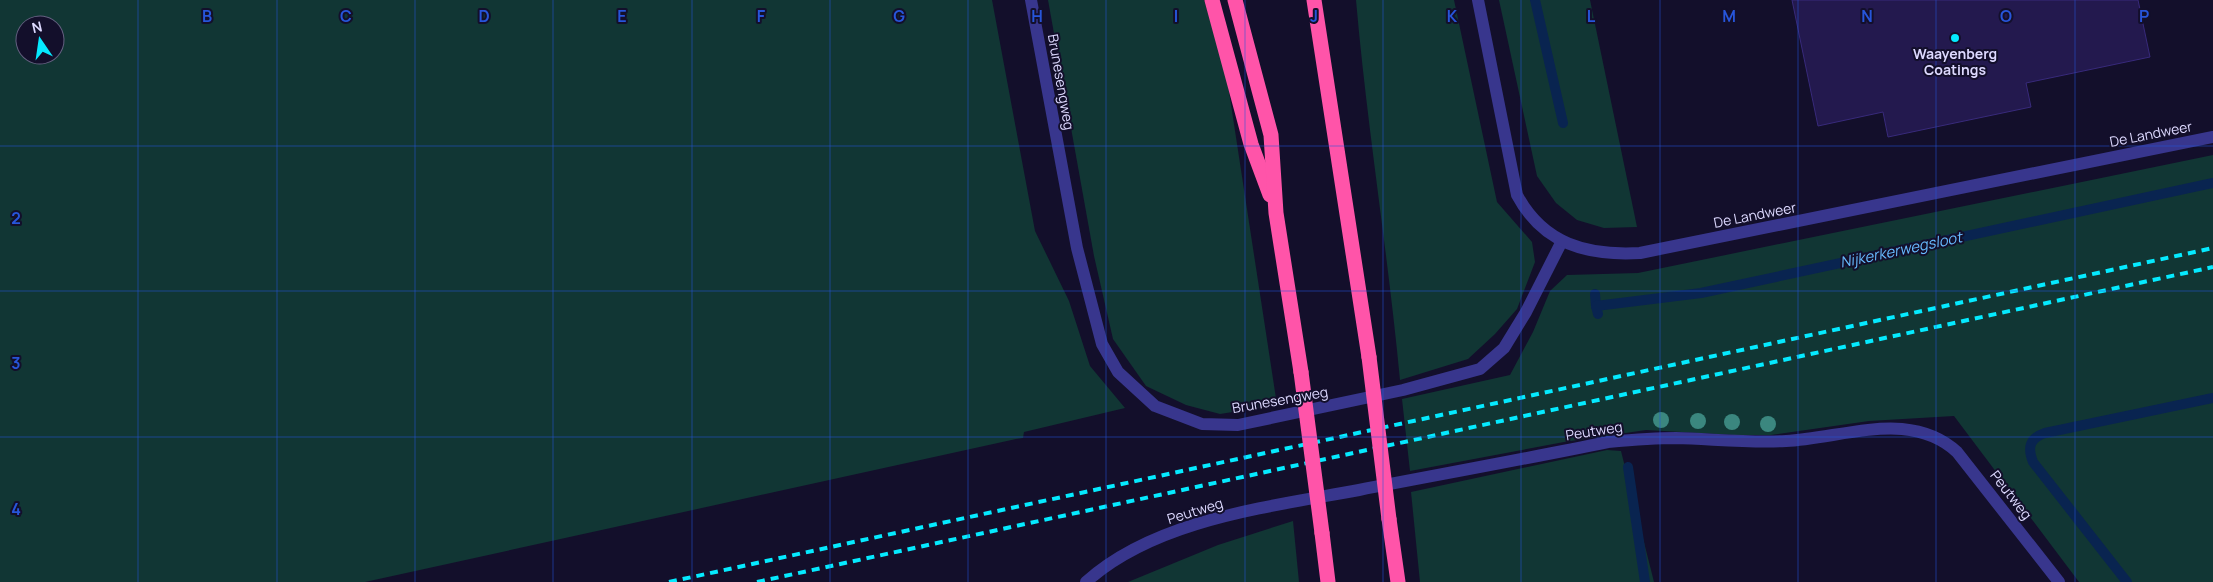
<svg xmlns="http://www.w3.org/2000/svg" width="2213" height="582" font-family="Manrope,sans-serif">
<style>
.green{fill:#113634;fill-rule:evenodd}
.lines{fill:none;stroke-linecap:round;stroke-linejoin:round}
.stream{stroke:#092450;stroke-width:10}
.building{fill:#23194e;stroke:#382a7b}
.minor{stroke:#38368d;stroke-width:12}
.highway{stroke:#ff54a9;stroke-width:15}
.rail{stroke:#05eaff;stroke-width:4;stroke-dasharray:8 6;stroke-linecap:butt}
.highway-bridge{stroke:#ff54a9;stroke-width:15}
.tree{fill:#3b877f}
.grid{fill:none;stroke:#2755da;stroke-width:1;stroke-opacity:0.55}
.poi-dot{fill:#05eaff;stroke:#130f2b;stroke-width:2}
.labels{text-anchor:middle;stroke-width:4;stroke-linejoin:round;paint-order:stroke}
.poi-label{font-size:14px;font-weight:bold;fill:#ddd9ff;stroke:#130f2b}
.street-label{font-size:14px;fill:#ddd9ff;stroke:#130f2b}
.water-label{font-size:15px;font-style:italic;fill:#67bbff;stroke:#130f2b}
.grid-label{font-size:16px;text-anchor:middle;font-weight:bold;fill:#2755da;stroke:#130f2b;stroke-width:4;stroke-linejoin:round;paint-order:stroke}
</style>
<rect width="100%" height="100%" fill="#130f2b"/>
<g class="green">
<path d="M0,0H992L1035,231L1069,301L1090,366L1125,408L1024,432L1023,438L1016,439L365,582H0ZM25,25H55V55H25Z"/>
<path d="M1048,0H1204L1226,72L1277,405L1220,414L1186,405L1146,386L1113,339L1094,256Z"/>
<path d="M1356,0H1454L1497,202L1532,242L1535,262L1517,309L1495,334L1468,359L1400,380C1388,253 1367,127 1356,0Z"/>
<path d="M1499,0H1590L1637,227L1604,228L1577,220L1556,203L1537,176Z"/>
<path d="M2213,155V582H2079L1954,416L1869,421L1771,435H1734L1646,430L1564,442L1410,471L1402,399L1510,375L1533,332L1550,291L1567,275L1638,273Z"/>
<path d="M1607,450L1621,451L1654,582H1420L1411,492Z"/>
<path d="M1293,521L1299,582H1128L1218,545Z"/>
</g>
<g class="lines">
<g class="stream">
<path d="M1535,0L1563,123"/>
<path d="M1595,294L1596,306"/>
<path d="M1598,314L1596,306L1701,293L2213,183"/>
<path d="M1628,467L1645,582"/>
<path d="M2127,582L2033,462C2027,447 2030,438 2045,433L2213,398"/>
</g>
</g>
<path class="building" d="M1792,0H2138L2150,57L2026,83L2031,107L1888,137L1883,112L1818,126Z"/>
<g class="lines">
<g class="minor">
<path d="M1031,0L1077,248L1102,344L1118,372L1155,406L1202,424L1238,425L1403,390L1480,369L1504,348L1526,312L1562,241"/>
<path d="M1478,0L1517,195C1543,244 1587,256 1640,253L2213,137"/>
<path d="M1086,582C1156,519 1269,507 1359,490C1442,474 1525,459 1608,442C1630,440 1653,438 1676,438C1713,439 1749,443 1786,441C1823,439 1866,426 1902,429C1923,431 1942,438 1957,452L2059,582"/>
</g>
<g class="highway">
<path d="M1212,0L1251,144L1270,195"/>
<path d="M1235,0L1271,135L1276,213L1301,372"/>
<path d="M1314,0L1369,357"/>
<path d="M1389,519L1398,582"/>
<path d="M1322,533L1328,582"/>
</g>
<g class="rail">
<path d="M669,582L2213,248"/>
<path d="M757,582L2213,267"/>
</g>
<g class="highway-bridge">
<path d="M1369,357L1389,519"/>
<path d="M1301,372L1322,533"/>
</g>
</g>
<g class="tree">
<circle cx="1661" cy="420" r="8"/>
<circle cx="1698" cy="421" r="8"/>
<circle cx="1732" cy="422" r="8"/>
<circle cx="1768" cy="424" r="8"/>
</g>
<path class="grid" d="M138,0V582M277,0V582M415,0V582M553,0V582M692,0V582M830,0V582M968,0V582M1106,0V582M1245,0V582M1383,0V582M1521,0V582M1660,0V582M1798,0V582M1936,0V582M2075,0V582M0,146H2213M0,291H2213M0,437H2213"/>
<circle class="poi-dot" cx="1955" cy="38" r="5"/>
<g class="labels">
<g class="poi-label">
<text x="1955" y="59">Waayenberg<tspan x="1955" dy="16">Coatings</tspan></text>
</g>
<g class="street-label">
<text transform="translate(1061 82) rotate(80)" y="5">Brunesengweg</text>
<text transform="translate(2151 134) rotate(-11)" y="5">De Landweer</text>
<text transform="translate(1755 215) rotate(-11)" y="5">De Landweer</text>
<text transform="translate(1280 400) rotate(-10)" y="5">Brunesengweg</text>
<text transform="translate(1594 431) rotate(-9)" y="5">Peutweg</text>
<text transform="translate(2011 495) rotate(52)" y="5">Peutweg</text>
<text transform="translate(1195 511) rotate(-17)" y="5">Peutweg</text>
</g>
<g class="water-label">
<text transform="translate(1901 250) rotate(-12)" y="5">Nijkerkerwegsloot</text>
</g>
</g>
<g class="grid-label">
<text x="207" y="22">B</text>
<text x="346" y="22">C</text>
<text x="484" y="22">D</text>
<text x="622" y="22">E</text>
<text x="761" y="22">F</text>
<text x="899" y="22">G</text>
<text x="1037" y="22">H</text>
<text x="1176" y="22">I</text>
<text x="1314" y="22">J</text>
<text x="1452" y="22">K</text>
<text x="1591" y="22">L</text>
<text x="1729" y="22">M</text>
<text x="1867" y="22">N</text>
<text x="2006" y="22">O</text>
<text x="2144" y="22">P</text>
<text x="16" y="224">2</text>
<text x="16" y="369">3</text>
<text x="16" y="515">4</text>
</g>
<g transform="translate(40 40) rotate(347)"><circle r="24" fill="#130f2b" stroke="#646080"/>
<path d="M0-4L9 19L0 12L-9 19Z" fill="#05eaff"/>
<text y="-8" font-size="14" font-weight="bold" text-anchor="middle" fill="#ddd9ff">N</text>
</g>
</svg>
